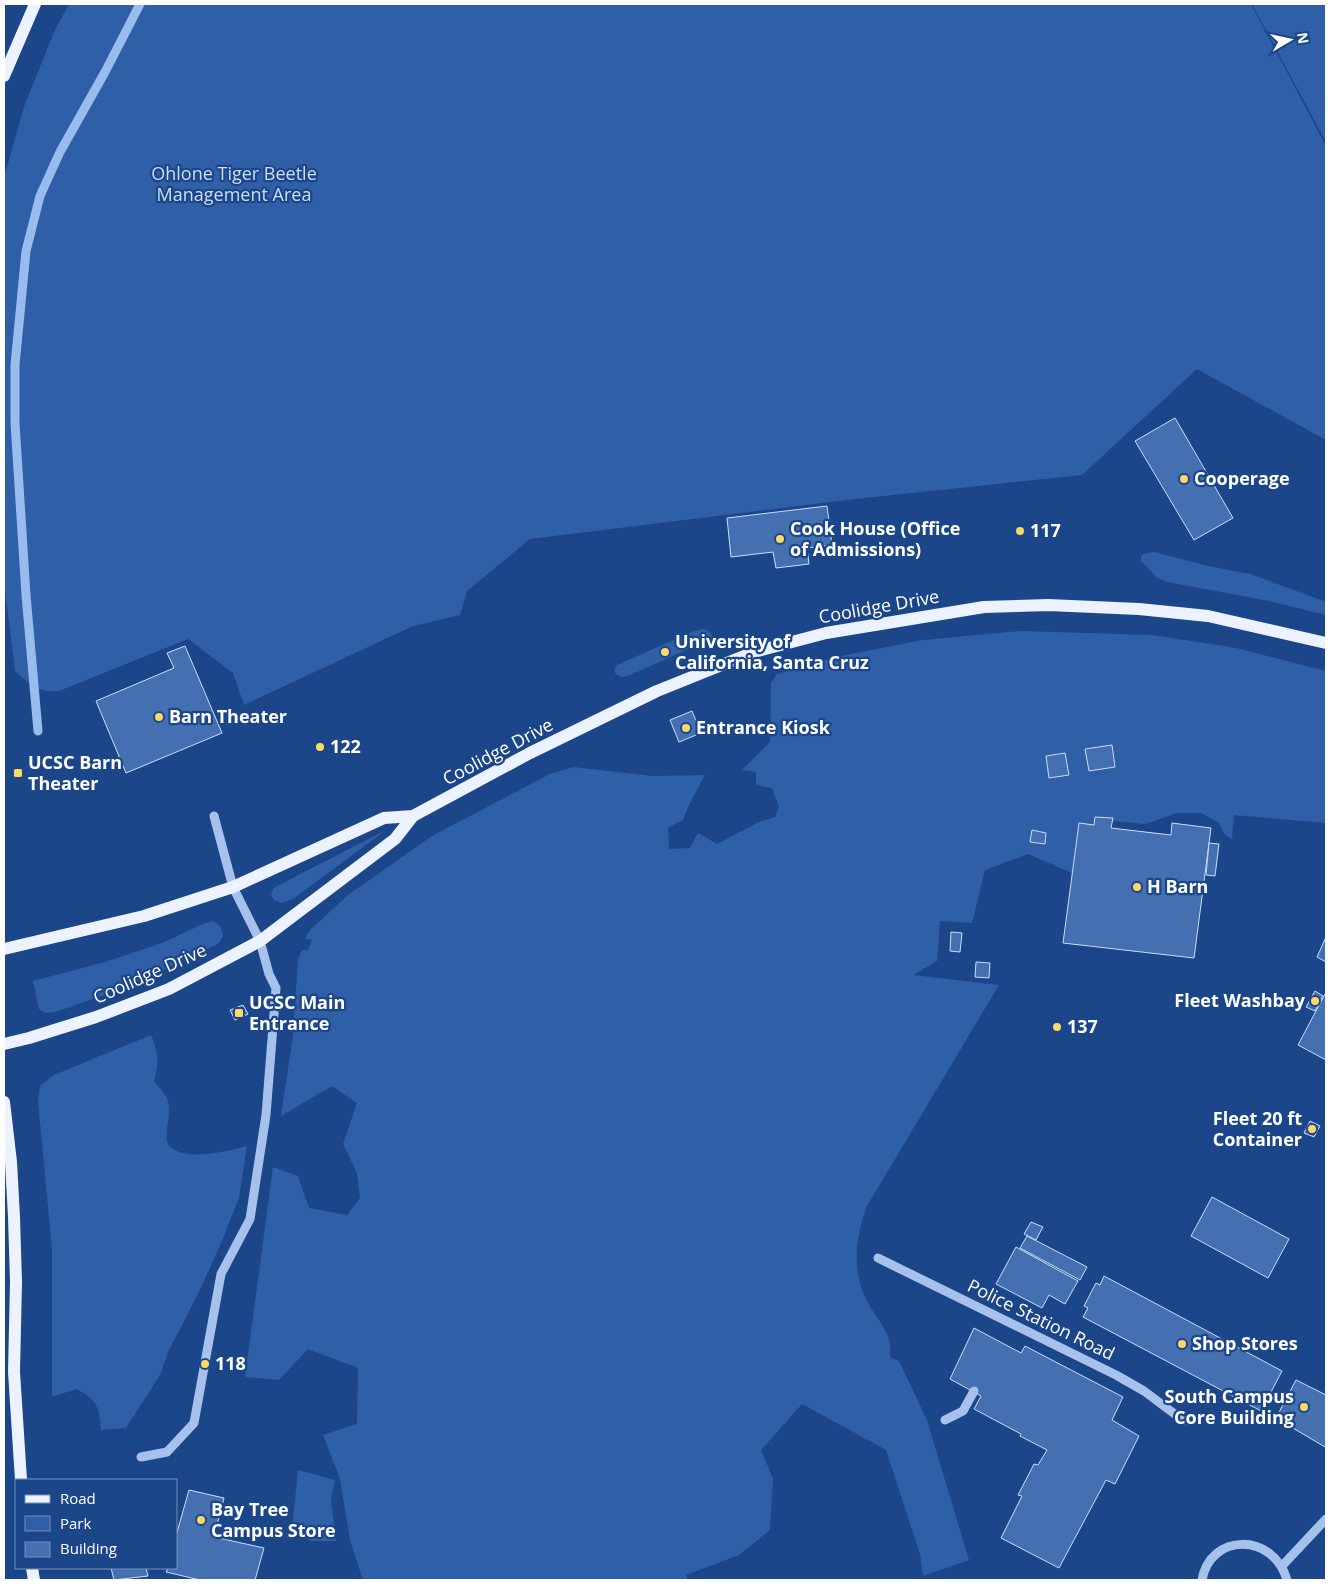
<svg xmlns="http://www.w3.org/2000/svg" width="1330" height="1584" font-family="'Open Sans',sans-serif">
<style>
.green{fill:#2f5fa7}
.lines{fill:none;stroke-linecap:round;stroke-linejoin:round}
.stream{stroke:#99bcee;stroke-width:9}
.building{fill:#4470b2;stroke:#ccdef9}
.minor{stroke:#a6c2ec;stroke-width:9}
.major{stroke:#ecf2ff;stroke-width:12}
.poi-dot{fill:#fdd864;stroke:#1c468a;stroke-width:2}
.labels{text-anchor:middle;stroke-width:4.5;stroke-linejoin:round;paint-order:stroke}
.park-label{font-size:18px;fill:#ccdef9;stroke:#1c468a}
.poi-label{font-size:18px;font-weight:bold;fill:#fff;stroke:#1c468a;text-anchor:start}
.street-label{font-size:18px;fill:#fff;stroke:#1c468a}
</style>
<rect width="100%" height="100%" fill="#1c468a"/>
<g class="green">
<path d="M69,4H1251L1326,146V440L1197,369L1082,475L855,499L530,539L467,591L460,615L413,626L244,705L233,673L188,639L59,691C37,693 31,684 15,671L4,582V177L25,104L55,30Z"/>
<path d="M1252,4H1326V142Z"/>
<path d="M1154,552L1204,565L1250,574L1326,602V615L1269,601L1167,582L1156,577L1141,561V556L1146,553Z"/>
<path d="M703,629L710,632L713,638L628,676L622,677L616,674L614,671L617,665L694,631Z"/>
<path d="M1022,631L1152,635L1236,648L1326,671V823L1234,815L1232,839L1225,835L1219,823L1201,813H1177L1146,824L1112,821V818L1095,817L1094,825L1079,823L1072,873L1028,854L985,870L972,923L940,921L937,961L913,975L999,985L867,1206C854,1241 851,1276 871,1308C877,1317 888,1332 890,1343C891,1349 889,1352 891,1358L899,1361L927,1420L969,1560L923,1576L920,1554L886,1450L802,1404L761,1450L773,1479L770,1530L739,1555L686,1575L688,1580H363L350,1540L340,1479L323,1435L357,1424L358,1368L308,1349L279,1380L245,1377L273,1167L298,1176L309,1208L347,1215L360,1198L357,1173L343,1144L357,1103L332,1086L281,1116L293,1035L298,959L302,950H308L312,940L305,938L310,930L348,895L432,836L550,774L573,767L653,776L705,775L690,803L683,820L668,828L669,849L690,848L698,833L717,844L759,822L775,817L779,807L772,788L756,785V772L742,770L770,742L771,683L777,674L841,656L923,640Z"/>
<path d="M386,830L293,899L281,903L274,900L271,895L273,889L277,886Z"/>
<path d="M212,921C220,924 222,928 223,936L219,943L164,970L114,992L55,1012L45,1013L39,1009L33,981L105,962L162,943L205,923Z"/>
<path d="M151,1035C159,1054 159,1062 154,1082C173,1100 170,1106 167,1130C167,1134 166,1138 167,1142C177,1164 229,1151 247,1146L239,1198L222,1241L198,1294L168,1352L160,1375L126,1428L101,1430C100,1408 97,1399 76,1389L52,1397V1249L38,1101L40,1086L54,1075Z"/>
<path d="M298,1470L335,1480L331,1500L336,1541H311L292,1530Z"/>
</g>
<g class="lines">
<path class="stream" d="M38,731L26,595L15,423V365L26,251L40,196L60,152L105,72L140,4"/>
</g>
<g class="building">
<path d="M1175,418L1233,518L1194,540L1135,441Z"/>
<path d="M827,506L832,545L807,548L809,564L776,568L773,552L731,557L727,518Z"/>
<path d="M185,646L222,733L126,773L96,701L174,668L167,653Z"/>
<path d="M692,711L701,733L679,742L670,720Z"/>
<path d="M1112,745L1115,767L1089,771L1085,749Z"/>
<path d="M1065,753L1069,775L1049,778L1046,756Z"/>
<path d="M1095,817L1113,818L1111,828L1171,835L1172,823L1211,828L1194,958L1063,943L1079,823L1094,825Z"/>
<path d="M1032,830L1046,833L1045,844L1030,842Z"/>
<path d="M1209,843L1219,844L1215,876L1206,875Z"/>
<path d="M951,932L962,933L960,952L950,951Z"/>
<path d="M1326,937V962L1317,957Z"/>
<path d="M976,962L990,963L989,978L975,977Z"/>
<path d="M1315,991L1323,996L1315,1011L1306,1007Z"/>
<path d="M1326,992V1060L1298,1045Z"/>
<path d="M243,1005L248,1014L235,1020L230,1010Z"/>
<path d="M1310,1121L1320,1126L1314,1137L1304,1133Z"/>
<path d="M1212,1197L1289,1239L1268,1278L1191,1236Z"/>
<path d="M1031,1222L1043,1227L1036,1240L1024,1234Z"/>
<path d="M1027,1236L1087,1267L1080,1280L1020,1248Z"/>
<path d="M1016,1247L1078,1281L1065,1304L1049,1295L1042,1308L996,1284Z"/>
<path d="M1104,1276L1282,1371L1261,1411L1083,1317L1088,1308L1084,1306L1096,1283L1100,1285Z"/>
<path d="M974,1328L1021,1353L1025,1346L1123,1397L1112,1420L1139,1436L1115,1484L1106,1480L1059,1568L1001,1538L1022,1496L1018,1495L1034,1464L1038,1465L1047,1450L1020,1436L1021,1434L974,1409L981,1396L950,1379Z"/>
<path d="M1296,1380L1326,1395V1445L1325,1447L1276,1418Z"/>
<path d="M189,1490L224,1498L214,1537L264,1548L255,1580H200L166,1572L168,1568H176V1536Z"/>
<path d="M111,1568H146L148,1576L114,1580Z"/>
</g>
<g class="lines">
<g class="minor">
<path d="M878,1258L1116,1375L1144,1391L1184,1421"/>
<path d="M945,1420L963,1411L974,1391"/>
<path d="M141,1457L167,1452L194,1423L221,1274L250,1219L266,1115L276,988L269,974L260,941L233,887L214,816"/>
<path d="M1282,1566L1326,1519"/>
<path d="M1202,1580C1210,1533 1273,1532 1287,1580"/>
</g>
<g class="major">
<path d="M4,76L35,4"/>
<path d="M4,949L144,916L233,887L384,818L413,816L530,753L657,691L754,652L826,633L984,607L1048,605L1139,609L1208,616L1326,643"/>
<path d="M4,1044L29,1038L96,1017L169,989L260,941L395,839L413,816"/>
<path d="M4,1102L11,1162L14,1217L16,1282L14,1372L21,1480"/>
<path d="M32,1568L34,1580"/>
</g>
</g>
<g class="poi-dot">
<circle cx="1184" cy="479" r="5"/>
<circle cx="1020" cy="531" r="5"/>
<circle cx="780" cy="539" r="5"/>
<circle cx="665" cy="652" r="5"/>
<circle cx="159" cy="717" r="5"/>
<circle cx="686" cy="728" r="5"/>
<circle cx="320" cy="747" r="5"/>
<rect x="13" y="768" width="10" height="10" rx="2.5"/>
<circle cx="1137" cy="887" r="5"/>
<circle cx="1315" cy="1001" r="5"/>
<rect x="234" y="1008" width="10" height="10" rx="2.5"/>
<circle cx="1057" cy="1027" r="5"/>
<circle cx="1312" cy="1129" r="5"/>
<circle cx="1182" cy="1344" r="5"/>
<circle cx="205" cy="1364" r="5"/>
<circle cx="1304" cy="1407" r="5"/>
<circle cx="201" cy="1520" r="5"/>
</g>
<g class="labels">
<g class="park-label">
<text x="234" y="180">Ohlone Tiger Beetle<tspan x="234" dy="21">Management Area</tspan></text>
</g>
<g class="poi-label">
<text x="1194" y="485">Cooperage</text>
<text x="790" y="535">Cook House (Office<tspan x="790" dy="21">of Admissions)</tspan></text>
<text x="1030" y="537">117</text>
<text x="675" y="648">University of<tspan x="675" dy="21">California, Santa Cruz</tspan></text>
<text x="169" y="723">Barn Theater</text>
<text x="696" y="734">Entrance Kiosk</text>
<text x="330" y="753">122</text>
<text x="28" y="769">UCSC Barn<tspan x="28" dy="21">Theater</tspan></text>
<text x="1147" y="893">H Barn</text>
<text x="1305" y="1007" text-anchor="end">Fleet Washbay</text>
<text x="249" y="1009">UCSC Main<tspan x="249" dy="21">Entrance</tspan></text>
<text x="1067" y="1033">137</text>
<text x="1302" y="1125" text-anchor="end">Fleet 20 ft<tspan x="1302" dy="21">Container</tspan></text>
<text x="1192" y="1350">Shop Stores</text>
<text x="215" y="1370">118</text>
<text x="1294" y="1403" text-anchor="end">South Campus<tspan x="1294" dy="21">Core Building</tspan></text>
<text x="211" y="1516">Bay Tree<tspan x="211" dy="21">Campus Store</tspan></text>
</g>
<g class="street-label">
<text transform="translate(879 607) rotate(-10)" y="6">Coolidge Drive</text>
<text transform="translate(498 752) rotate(-28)" y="6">Coolidge Drive</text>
<text transform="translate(150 974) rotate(-24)" y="6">Coolidge Drive</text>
<text transform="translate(1041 1320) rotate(26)" y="6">Police Station Road</text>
</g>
</g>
<rect width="1330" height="1584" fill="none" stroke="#ffffff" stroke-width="10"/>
<rect x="15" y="1479" width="162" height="90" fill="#1c468a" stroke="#7790b9"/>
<rect x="25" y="1495" width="25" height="8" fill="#ecf2ff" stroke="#7790b9"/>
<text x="60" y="1504" font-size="15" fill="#ffffff">Road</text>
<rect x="25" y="1516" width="25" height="15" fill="#2f5fa7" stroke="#7790b9"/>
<text x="60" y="1529" font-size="15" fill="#ffffff">Park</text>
<rect x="25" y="1542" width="25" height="15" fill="#4470b2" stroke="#7790b9"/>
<text x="60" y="1554" font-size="15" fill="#ffffff">Building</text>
<g transform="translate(1290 40) rotate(81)" stroke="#1c468a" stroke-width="4" paint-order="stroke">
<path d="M0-4L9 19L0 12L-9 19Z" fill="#ffffff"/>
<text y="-8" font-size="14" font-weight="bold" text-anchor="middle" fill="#ffffff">N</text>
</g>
</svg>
